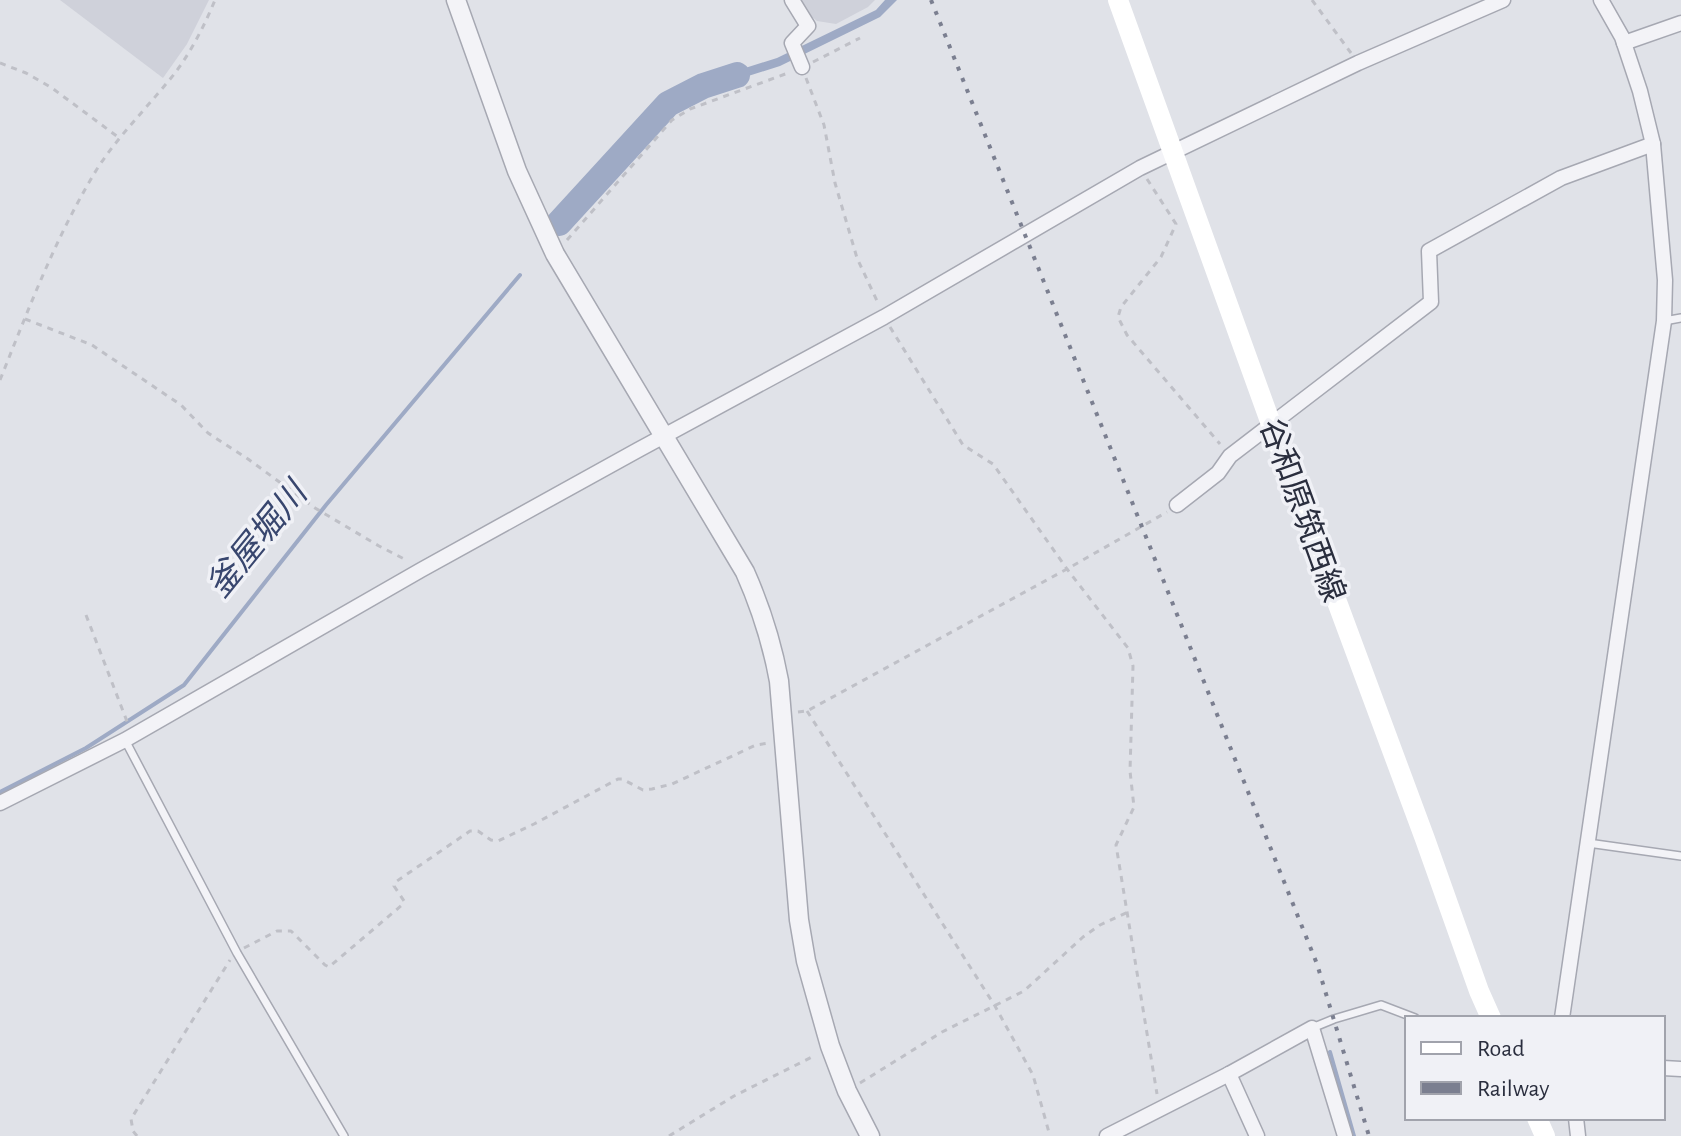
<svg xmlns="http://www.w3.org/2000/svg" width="1681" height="1136" font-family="'Alegreya Sans','Noto Sans JP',sans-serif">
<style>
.built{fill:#cfd1da}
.water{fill:#9eaac5}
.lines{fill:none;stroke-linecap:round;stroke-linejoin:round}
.stream{stroke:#9eaac5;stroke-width:4}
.river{stroke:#9eaac5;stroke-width:26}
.service-casing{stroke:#a6a8b2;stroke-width:10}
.minor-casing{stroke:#a6a8b2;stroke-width:17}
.tertiary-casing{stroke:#a6a8b2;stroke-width:21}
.path{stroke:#bfc0c7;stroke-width:3;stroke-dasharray:6 6;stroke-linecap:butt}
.service{stroke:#f3f3f7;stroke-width:7}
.minor{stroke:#f3f3f7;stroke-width:14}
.tertiary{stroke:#f3f3f7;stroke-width:18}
.secondary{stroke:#fff;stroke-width:20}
.rail{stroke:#7b7f90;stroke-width:4;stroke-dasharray:4 8;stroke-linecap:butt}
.labels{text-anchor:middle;stroke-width:7;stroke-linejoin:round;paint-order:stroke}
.street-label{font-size:32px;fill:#2a2e3e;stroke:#f0f1f6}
.water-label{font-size:34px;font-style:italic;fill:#38466e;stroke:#f0f1f6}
</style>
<rect width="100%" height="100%" fill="#e0e2e8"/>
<g class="built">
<path d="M60,0H209L187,44L163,78Z"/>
<path d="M798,0H875L868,7L836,24L817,21L805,11Z"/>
</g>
<path class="water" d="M885,0H897L880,17L780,66L704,90L701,82L777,58L876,10Z"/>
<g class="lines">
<g class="stream">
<path d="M0,792L86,748L184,685L326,505L520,275"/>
<path d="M1330,1052L1354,1136"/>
</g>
<path class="river" d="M559,223L668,104L703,86L737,75"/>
<defs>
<g id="service">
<path d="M1664,321L1681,318"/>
<path d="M125,740L237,953L344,1136"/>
<path d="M1588,843L1681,856"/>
<path d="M1312,1028L1334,1019L1381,1005L1415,1018"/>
</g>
<g id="minor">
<path d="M792,0L808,26L792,43L802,67"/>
<path d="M1624,43L1681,23"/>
<path d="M1177,505L1218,473L1230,456L1431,302L1429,251L1561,178L1653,144"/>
<path d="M0,803L125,740L421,570L638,450L884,317L1140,168L1358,63L1503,0"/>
<path d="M1562,1018L1664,321L1665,280L1653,144L1640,91L1622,37L1601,0"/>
<path d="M1663,1068L1681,1069"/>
<path d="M1229,1074L1257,1136"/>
<path d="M1576,1118L1578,1136"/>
<path d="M1107,1136L1229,1074L1312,1028L1345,1136"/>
</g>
<path id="tertiary" d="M456,0L517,171L555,254L745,572C761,608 772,643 779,681L799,920L806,961L830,1046L847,1091L870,1136"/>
</defs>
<use href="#service" class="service-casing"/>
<use href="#minor" class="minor-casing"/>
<use href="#tertiary" class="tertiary-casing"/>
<g class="path">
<path d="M1312,0L1351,53"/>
<path d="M813,62L860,38"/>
<path d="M0,63L26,73L52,88L118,137"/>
<path d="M806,78L824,125L835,183L857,258L878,303"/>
<path d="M1147,179L1176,224L1161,257L1121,307L1118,317L1127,335L1220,444"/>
<path d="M567,240L672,120L690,109L788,73"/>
<path d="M25,319L92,345L181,405L208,433L248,459L315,508L379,546L408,561"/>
<path d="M890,327L963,445L993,464L1067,569L1128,648L1133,666L1130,771L1134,807L1116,845L1157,1094"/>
<path d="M0,380C29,308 56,236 97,169C117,138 142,113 166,84C187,60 203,29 215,0"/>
<path d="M86,615L128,724"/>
<path d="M807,711L995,1006L1033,1075L1050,1136"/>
<path d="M798,712L807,711L1067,569L1167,512"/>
<path d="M244,948L277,931H291L325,965L329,967L402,905L404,901L394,886L397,881L470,831H478L491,840L498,841L534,824L618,779H622L643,790L652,789L672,784L756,745L769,743"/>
<path d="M860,1083L942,1032L1024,991L1083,937L1100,925L1128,912"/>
<path d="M137,1136L133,1131L131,1119L230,960"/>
<path d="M669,1136L734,1096L816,1055"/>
</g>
<use href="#service" class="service"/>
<use href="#minor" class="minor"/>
<use href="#tertiary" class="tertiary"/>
<g class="secondary">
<path d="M1118,0L1271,424L1425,839L1479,991L1491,1018"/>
<path d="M1537,1118L1545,1136"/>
</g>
<path class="rail" d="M931,0L1317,964L1369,1136"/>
</g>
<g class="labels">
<g class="street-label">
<text transform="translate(1303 510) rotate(70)" y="11">谷和原筑西線</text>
</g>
<g class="water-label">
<text transform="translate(256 539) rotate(-51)" y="12">釜屋堀川</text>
</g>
</g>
<rect x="1405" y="1016" width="260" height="104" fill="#f0f1f6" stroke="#a1a3ac" stroke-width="2"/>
<rect x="1421" y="1042" width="40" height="12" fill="#ffffff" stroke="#a1a3ac" stroke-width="2"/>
<text x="1477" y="1056" font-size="24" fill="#2a2e3e">Road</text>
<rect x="1421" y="1082" width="40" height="12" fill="#7b7f90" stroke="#a1a3ac" stroke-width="2"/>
<text x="1477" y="1096" font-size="24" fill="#2a2e3e">Railway</text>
</svg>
